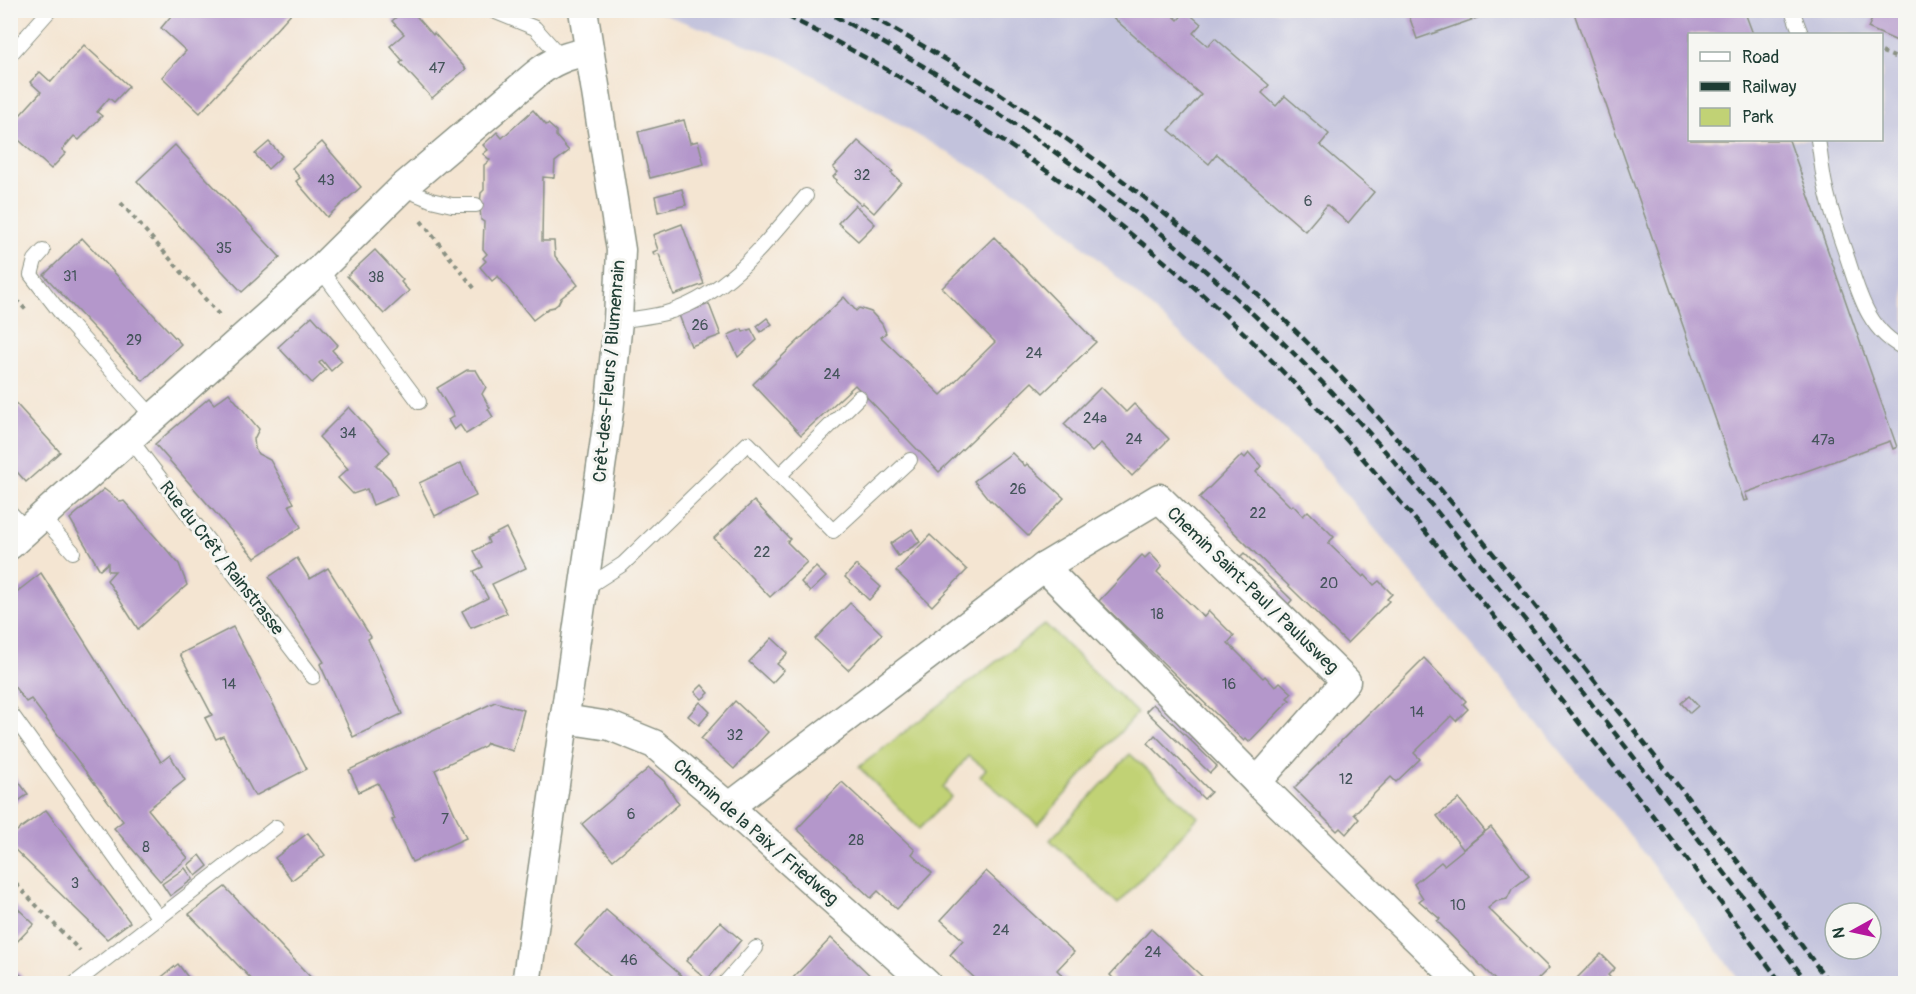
<svg xmlns="http://www.w3.org/2000/svg" width="1916" height="994" font-family="Pangolin,sans-serif">
<style>
.industrial{fill:#c2c2dc;fill-rule:evenodd}
.green{fill:#c1d275;stroke:#708854;stroke-width:1.5}
.building{fill:#b497cb}
.lines{fill:none;stroke-linecap:round;stroke-linejoin:round}
.service-casing{stroke:#8a9183;stroke-width:16}
.minor-casing{stroke:#8a9183;stroke-width:31}
.path{stroke:#8a9183;stroke-width:4;stroke-dasharray:4.5 4.5;stroke-linecap:butt}
.service{stroke:#fff;stroke-width:14}
.minor{stroke:#fff;stroke-width:28}
.rail{stroke:#1f3d34;stroke-width:4.5;stroke-dasharray:9 4.5;stroke-linecap:butt}
.labels{text-anchor:middle;stroke-width:6;stroke-linejoin:round;paint-order:stroke}
.number-label{font-size:15px;fill:#44545a}
.street-label{font-size:18px;fill:#1f3d34;stroke:#f6f6f2}
</style>
<rect width="100%" height="100%" fill="#f6f6f2"/>
<filter id="ink" filterUnits="userSpaceOnUse"><feTurbulence type="fractalNoise" baseFrequency=".0167" numOctaves="2"/><feDisplacementMap in="SourceGraphic" scale="12" xChannelSelector="R" yChannelSelector="G"/><feConvolveMatrix kernelMatrix="1 2 1 2 8 2 1 2 1" color-interpolation-filters="sRGB"/></filter>
<filter id="wash" filterUnits="userSpaceOnUse"><feTurbulence type="fractalNoise" baseFrequency=".008" numOctaves="4" result="noise"/><feDisplacementMap in="SourceGraphic" scale="24" xChannelSelector="R" yChannelSelector="G"/><feGaussianBlur stdDeviation="1.35" result="paint"/><feColorMatrix in="noise" values="0 0 0 0 0 0 0 0 0 0 0 0 0 0 0 0 0 1.4 0 .05"/><feComposite in="paint" operator="in"/></filter>
<g filter="url(#wash)">
<rect width="100%" height="100%" fill="#f4e5d2"/>
<path class="industrial" d="M654,11H1905V983H1742L1618,820L1314,456L1037,204L783,58ZM1690,34H1882V140H1690ZM1835,913H1871V949H1835Z"/>
<g class="green">
<path d="M1045,624L1137,713L1038,825L980,776L986,769L968,756L943,787L951,797L919,829L859,767Z"/>
<path d="M1130,754L1198,817L1118,904L1050,840Z"/>
</g>
<g id="blocks">
<g class="building">
<path d="M176,10H294L200,113L162,77L186,51L161,28Z"/>
<path d="M404,10H411L433,35L434,33L466,69L432,98L400,63L403,61L390,46L404,34L392,21Z"/>
<path d="M1110,10H1167L1178,20L1186,11L1201,24L1193,33L1208,46L1215,38L1269,85L1262,93L1276,106L1285,96L1329,134L1320,145L1374,192L1348,223L1327,205L1305,231L1217,154L1209,164L1169,130L1201,95L1108,13Z"/>
<path d="M1407,10H1497V11L1417,39Z"/>
<path d="M1573,10H1744L1753,34H1690V140H1789L1897,447L1893,449L1890,441L1745,493L1748,500L1744,501Z"/>
<path d="M1876,10H1899L1906,13V45L1868,28Z"/>
<path d="M84,45L129,86L114,102L109,98L97,112L102,116L79,140L74,136L62,150L66,153L51,169L10,132V126L41,92L30,82L40,72L51,82Z"/>
<path d="M533,110L546,125L548,124L556,131V136L569,151L555,162L554,178L543,177L542,241H554L555,256L578,285L561,298L558,304L554,307L549,308L533,320L498,276L492,281L480,267L486,261L483,258L487,254L483,249L484,222L481,220L480,207L481,193L484,190V165L490,160L483,154L488,150L483,145L497,132L502,138Z"/>
<path d="M684,120L690,143L698,141L704,164L650,178L638,132Z"/>
<path d="M858,141L893,171L891,173L901,182L874,213L863,203L861,205L836,182L837,180L833,177L838,172L833,168Z"/>
<path d="M269,142L282,156L268,169L255,154Z"/>
<path d="M322,142L361,187L327,217L296,181L300,178L292,168Z"/>
<path d="M175,145L280,257L242,292L137,181Z"/>
<path d="M682,189L686,205L658,212L655,196Z"/>
<path d="M855,205L875,224L858,241L838,223Z"/>
<path d="M682,224L704,284L674,295L659,254L654,255L653,252L658,250L653,235Z"/>
<path d="M994,237L1096,342L1043,393L1032,382L939,472L855,385L801,435L753,384L844,297L856,311L859,308L871,312L882,324L886,333L881,337L941,395L995,342L942,288Z"/>
<path d="M82,238L181,344L143,381L44,275Z"/>
<path d="M375,250L403,280L401,282L409,291L384,314L347,276Z"/>
<path d="M709,304L721,335L691,346L679,315Z"/>
<path d="M312,316L338,345L332,350L342,361L331,371L322,360L319,363L326,370L312,383L278,347Z"/>
<path d="M767,318L772,324L761,332L757,326Z"/>
<path d="M742,329L743,332L751,329L757,340L738,357L728,335Z"/>
<path d="M467,370H476L486,387L482,394L490,408L488,409L493,417L466,434L460,425L454,430L448,420L454,416L437,388Z"/>
<path d="M1101,387L1126,412L1134,404L1169,439L1132,476L1101,443L1092,452L1064,424Z"/>
<path d="M229,393L259,429L254,439L255,449L258,454L270,460L294,503L289,505L301,527L255,558L155,444L209,398L214,404Z"/>
<path d="M10,397L60,452L26,482L10,464Z"/>
<path d="M349,407L390,452L376,465L390,479L397,495L373,505L367,489L353,494L338,478L348,469L319,437Z"/>
<path d="M1012,453L1025,466L1027,464L1064,498L1028,536L991,500L990,501L974,481Z"/>
<path d="M1249,453L1261,466L1256,472L1291,507L1293,505L1303,516L1308,511L1334,537L1328,543L1363,577L1365,575L1374,585L1379,581L1392,594L1387,599L1389,601L1347,643L1199,498L1242,455L1245,458Z"/>
<path d="M461,463L476,496L435,516L419,483Z"/>
<path d="M104,489L121,502L124,501L179,564L187,585L138,629L107,580L115,571H108V563L100,570L70,519Z"/>
<path d="M754,501L790,539L787,542L807,562L770,597L714,538Z"/>
<path d="M506,528L526,568L492,584L507,613L471,628L462,611L488,598L474,571L483,567L474,551L489,543L487,538Z"/>
<path d="M912,529L920,542L898,556L890,544Z"/>
<path d="M930,535L967,570L932,606L896,571Z"/>
<path d="M1150,553L1162,566L1157,572L1204,617L1209,611L1234,636L1228,643L1263,678L1265,676L1275,687L1280,682L1292,693L1287,698L1290,700L1249,742L1246,739L1244,741L1099,601L1142,555L1145,558Z"/>
<path d="M1244,553L1292,600L1285,608L1237,560Z"/>
<path d="M297,558L310,579L328,568L371,637L368,639L402,714L353,737L320,664L324,662L269,577Z"/>
<path d="M856,565L881,587L869,600L845,577Z"/>
<path d="M816,567L826,577L810,592L801,582Z"/>
<path d="M41,573L161,762L170,755L185,780L148,809L188,858L160,881L114,828L123,821L31,699L26,702L10,681V589L14,594Z"/>
<path d="M850,603L882,634L848,670L815,639Z"/>
<path d="M233,627L307,769L255,796L223,736L216,739L205,718L212,715L180,654Z"/>
<path d="M772,638L788,653L777,664L784,670L772,683L749,662Z"/>
<path d="M1424,658L1466,701L1463,704L1468,709L1456,721L1451,716L1414,753L1420,759L1396,782L1391,777L1354,814L1359,819L1346,834L1340,828L1337,831L1294,788Z"/>
<path d="M702,685L709,693L702,699L695,692Z"/>
<path d="M1689,696L1698,706L1690,713L1681,703Z"/>
<path d="M735,701L768,732L734,769L701,739Z"/>
<path d="M495,702L524,710L513,751L487,743L485,746L435,770L466,838L412,862L392,820L395,819L378,783L359,792L349,770Z"/>
<path d="M700,702L710,712L699,725L688,716Z"/>
<path d="M1153,704L1217,766L1210,773L1146,711Z"/>
<path d="M1155,735L1211,792L1204,799L1148,743Z"/>
<path d="M649,768L664,781L679,804L613,860L582,824Z"/>
<path d="M10,770L28,794L10,807Z"/>
<path d="M842,782L915,850L912,854L932,873L897,909L878,891L871,898L797,829Z"/>
<path d="M1459,799L1485,831L1463,849L1437,816Z"/>
<path d="M46,810L130,922L107,939L10,845V836Z"/>
<path d="M1491,827L1529,876L1512,889L1507,899L1497,901L1488,908L1549,968L1533,984H1499L1437,921L1440,919L1419,901L1423,898L1414,884L1441,862L1444,865Z"/>
<path d="M308,833L325,855L292,880L275,858Z"/>
<path d="M200,855L208,866L196,876L188,865Z"/>
<path d="M185,868L193,879L170,896L162,884Z"/>
<path d="M986,871L1074,952L1057,970L1071,984H981L950,955L963,940L941,920Z"/>
<path d="M225,887L317,984H256L189,914Z"/>
<path d="M10,901L34,924L12,947L10,945V923L14,919L10,916Z"/>
<path d="M606,910L691,984H619L575,945Z"/>
<path d="M720,922L741,940L707,980L686,961Z"/>
<path d="M1151,929L1210,984H1108L1113,978L1110,975Z"/>
<path d="M831,938L879,984H797L792,979Z"/>
<path d="M1601,954L1615,968L1608,975L1616,984H1571Z"/>
<path d="M178,964L193,984H153Z"/>
<path d="M10,966L31,984H10Z"/>
</g>
</g>
</g>
<g filter="url(#ink)">
<use href="#blocks" fill-opacity="0" stroke="#8a9183" stroke-width="1.5"/>
<g class="lines">
<defs>
<g id="service">
<path d="M491,10L535,28L561,57"/>
<path d="M1792,10L1801,34"/>
<path d="M10,55L50,10"/>
<path d="M1818,140C1821,156 1822,173 1826,189C1831,213 1840,236 1848,260C1859,294 1869,333 1906,349"/>
<path d="M402,188L431,200L452,205H476"/>
<path d="M43,251L35,260L31,275L67,321L153,417"/>
<path d="M320,269L419,402"/>
<path d="M618,321C635,318 655,317 672,311C730,292 767,241 806,196"/>
<path d="M130,439L313,677"/>
<path d="M780,475L859,397"/>
<path d="M10,512L27,530"/>
<path d="M42,517L73,552"/>
<path d="M584,589L623,564L748,443L833,531L910,460"/>
<path d="M10,712L158,917"/>
<path d="M74,984L276,827"/>
<path d="M724,984L756,948"/>
</g>
<g id="minor">
<path d="M10,545L320,269L402,188L535,75C552,61 567,55 589,52"/>
<path d="M1044,567L1257,782"/>
<path d="M564,719L610,726L654,744L729,807L927,984"/>
<path d="M729,807L1044,567L1159,498L1346,681L1257,782L1463,984"/>
<path d="M526,984L609,412L618,321L621,250L583,10"/>
</g>
</defs>
<use href="#service" class="service-casing"/>
<use href="#minor" class="minor-casing"/>
<g class="path">
<path d="M1882,52L1906,62"/>
<path d="M121,203L221,317"/>
<path d="M421,221L475,289"/>
<path d="M10,293L26,310"/>
<path d="M10,878L80,951"/>
</g>
<use href="#service" class="service"/>
<use href="#minor" class="minor"/>
<g class="rail">
<path d="M775,10C939,92 1093,192 1227,317C1340,423 1436,543 1532,664C1617,770 1701,875 1782,984"/>
<path d="M823,10C1014,110 1189,240 1337,398C1423,490 1501,590 1580,689C1657,787 1735,883 1808,984"/>
<path d="M859,10C1043,109 1212,238 1354,391C1438,481 1513,579 1590,675C1671,777 1753,878 1830,984"/>
</g>
</g>
</g>
<g class="labels">
<g class="number-label">
<text x="437" y="73">47</text>
<text x="862" y="180">32</text>
<text x="326" y="185">43</text>
<text x="1308" y="206">6</text>
<text x="224" y="253">35</text>
<text x="70" y="281">31</text>
<text x="376" y="282">38</text>
<text x="700" y="330">26</text>
<text x="134" y="345">29</text>
<text x="1034" y="358">24</text>
<text x="832" y="379">24</text>
<text x="1095" y="423">24a</text>
<text x="348" y="438">34</text>
<text x="1134" y="444">24</text>
<text x="1823" y="445">47a</text>
<text x="1018" y="494">26</text>
<text x="1258" y="518">22</text>
<text x="762" y="557">22</text>
<text x="1329" y="588">20</text>
<text x="1157" y="619">18</text>
<text x="229" y="689">14</text>
<text x="1229" y="689">16</text>
<text x="1417" y="717">14</text>
<text x="735" y="740">32</text>
<text x="1346" y="784">12</text>
<text x="631" y="819">6</text>
<text x="445" y="824">7</text>
<text x="856" y="845">28</text>
<text x="146" y="852">8</text>
<text x="75" y="888">3</text>
<text x="1458" y="910">10</text>
<text x="1001" y="935">24</text>
<text x="1153" y="957">24</text>
<text x="629" y="965">46</text>
</g>
<g class="street-label">
<text transform="translate(609 371) rotate(-85)" y="6">Crêt-des-Fleurs / Blumenrain</text>
<text transform="translate(222 558) rotate(52)" y="6">Rue du Crêt / Rainstrasse</text>
<text transform="translate(1253 590) rotate(44)" y="6">Chemin Saint-Paul / Paulusweg</text>
<text transform="translate(756 832) rotate(41)" y="6">Chemin de la Paix / Friedweg</text>
</g>
</g>
<rect width="1916" height="994" fill="none" stroke="#f6f6f2" stroke-width="36"/>
<rect x="1688" y="33" width="195" height="108" fill="#f6f6f2" stroke="#a0aca6" stroke-width="1.5"/>
<rect x="1700" y="52" width="30" height="9" fill="#ffffff" stroke="#a0aca6" stroke-width="1.5"/>
<text x="1742" y="63" font-size="18" fill="#1f3d34">Road</text>
<rect x="1700" y="82" width="30" height="9" fill="#1f3d34" stroke="#a0aca6" stroke-width="1.5"/>
<text x="1742" y="93" font-size="18" fill="#1f3d34">Railway</text>
<rect x="1700" y="108" width="30" height="18" fill="#c1d275" stroke="#a0aca6" stroke-width="1.5"/>
<text x="1742" y="123" font-size="18" fill="#1f3d34">Park</text>
<g transform="translate(1853 931) rotate(262)"><circle r="28" fill="#f6f6f2" stroke="#a0aca6" stroke-width="1.5"/>
<path d="M0-4.5L10 22L0 15L-10 22Z" fill="#b5179e"/>
<text y="-9" font-size="16" font-weight="bold" text-anchor="middle" fill="#1f3d34">N</text>
</g>
</svg>
